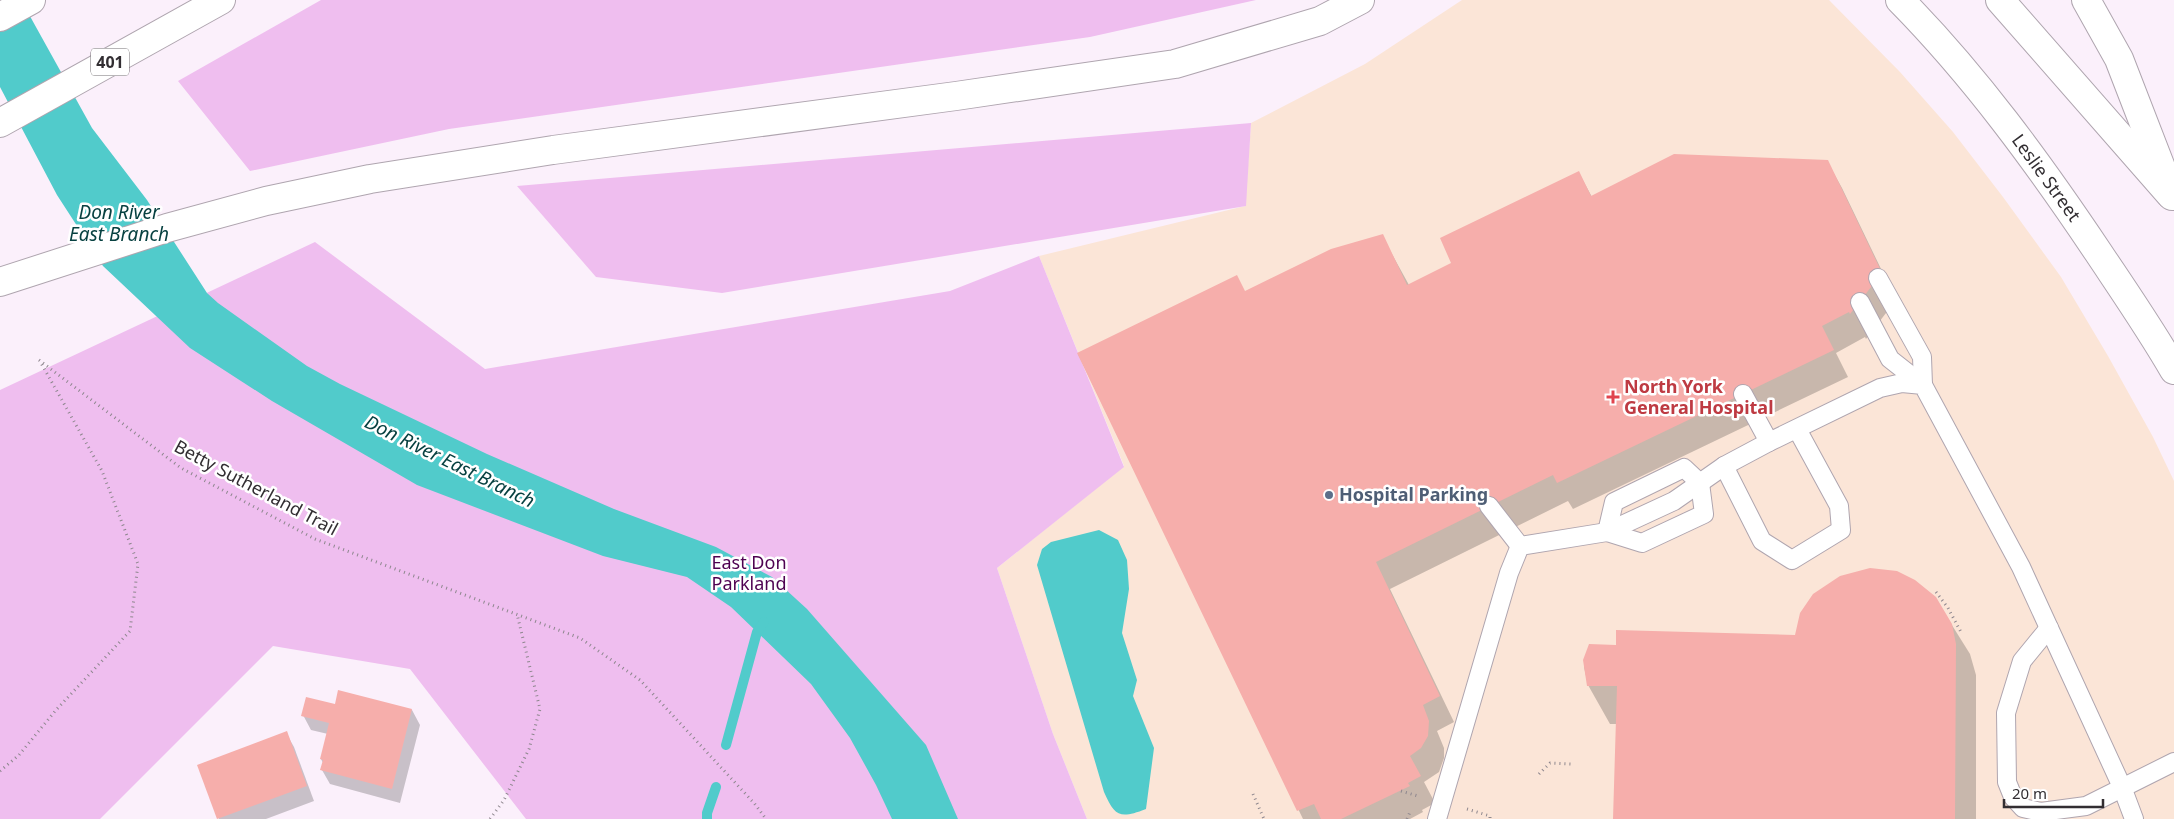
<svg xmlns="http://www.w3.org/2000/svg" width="2174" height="819" font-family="'Noto Sans',sans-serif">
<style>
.medical{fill:#fbe5d7}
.green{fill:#efbeef}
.water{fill:#51cbcb}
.shadow{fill:#0003}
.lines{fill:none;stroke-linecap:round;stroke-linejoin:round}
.stream{stroke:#51cbcb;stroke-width:10}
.building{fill:#f6aeab}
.service-casing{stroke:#afa5af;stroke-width:20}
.secondary-casing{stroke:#afa5af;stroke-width:30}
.motorway-casing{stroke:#afa5af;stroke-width:30}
.path{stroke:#8e878e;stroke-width:3;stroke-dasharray:1 4;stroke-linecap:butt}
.service{stroke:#fff;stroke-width:18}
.secondary{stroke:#fff;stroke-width:28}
.motorway{stroke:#fff;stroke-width:28}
.health-dot{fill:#e0444e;stroke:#fff;stroke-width:2}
.service-dot{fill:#5c6f8a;stroke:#fff;stroke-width:2}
.labels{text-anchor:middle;stroke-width:5;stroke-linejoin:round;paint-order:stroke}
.shield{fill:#fff;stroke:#706d70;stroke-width:1}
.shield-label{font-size:16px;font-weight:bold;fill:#322e32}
.street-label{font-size:18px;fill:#322e32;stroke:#fff}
.health-label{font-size:18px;font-weight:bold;fill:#be3a42;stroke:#fff;text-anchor:start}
.service-label{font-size:18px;font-weight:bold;fill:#4e5e75;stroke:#fff;text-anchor:start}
.park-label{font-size:18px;fill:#4e0151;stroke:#fff}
.water-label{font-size:19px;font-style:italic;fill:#074141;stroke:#fff}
</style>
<rect width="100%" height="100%" fill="#fbf0fb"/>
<path class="medical" d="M1462,0H1829L1900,72L1953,132L2003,197L2061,277L2108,356L2153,437L2174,481V819H1087L1053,734L997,568L1124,466L1039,256L1245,206L1251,123L1365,64Z"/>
<g class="green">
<path d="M321,0H1256L1090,37L449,129L250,171L178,81Z"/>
<path d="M1251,123L1246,206L722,293L596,277L517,186Z"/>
<path d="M315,242L485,369L950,291L1039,256L1124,467L997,568L1053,734L1087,819H526L410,669L273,646L100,819H0V390Z"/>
</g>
<g class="water">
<path d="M0,0H21L92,128L147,200L207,293L218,303L307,366L340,384L487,454L614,509L716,547L772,577L807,609L926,745L958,819H892L876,785L850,738L811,684L731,607L687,577L603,556L417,485L272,401L190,348L103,266L57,195L0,87Z"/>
<path d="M1099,530L1118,540L1127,560L1129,589L1122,633L1137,680L1133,696L1154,748L1146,809C1120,819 1115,817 1104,792L1037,565L1042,549L1051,542Z"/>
</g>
<g class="shadow">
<path d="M1827,161L1842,188L1896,300L1866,339L1865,337L1836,353L1848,377L1573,509L1568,501L1390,589L1454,722L1437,731L1444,748V758L1439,772L1424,782L1435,803L1422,810L1423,812L1410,819H1303L1078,354L1246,293L1382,236L1409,285L1453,263L1579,173L1592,197Z"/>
<path d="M1935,598L1970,654L1976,675V819H1614L1617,724H1610L1588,685L1584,667L1586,654L1617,646L1796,636Z"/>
<path d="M335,706L412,710L420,725L400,803L330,784L322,770L323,763L321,759L328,734L311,730L303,715Z"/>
<path d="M286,733L294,747L314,801L266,819H219L199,765Z"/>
</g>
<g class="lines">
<g class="stream">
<path d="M726,745L757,632L764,622"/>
<path d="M707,819V813L716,787"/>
</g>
</g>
<g class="building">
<path d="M1674,154L1828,160L1882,273L1850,314L1849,312L1822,326L1834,350L1557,483L1553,475L1376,562L1440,696L1423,705L1429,721L1428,736L1421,748L1410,756L1421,776L1408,783L1410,786L1341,819H1321L1314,804L1297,811L1077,353L1237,275L1245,291L1331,249L1383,234L1407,285L1451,263L1440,238L1579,171L1591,196Z"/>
<path d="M1870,568L1897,571L1915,580L1936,597L1952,624L1956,644L1955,819H1613L1617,686H1587L1583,660L1589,644L1616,645V630L1795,635L1800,613L1813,594L1840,576Z"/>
<path d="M338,690L412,709L392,789L320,770L323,760L320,759L329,723L301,716L306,697L335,704Z"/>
<path d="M287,731L307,786L217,819L197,765Z"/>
</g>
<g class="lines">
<defs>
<g id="service">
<path d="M1878,278L1922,357L1923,385"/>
<path d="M1860,302L1890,359L1923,385"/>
<path d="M1743,394L1769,442"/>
<path d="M1724,466L1762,541L1792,560L1841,530L1839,506L1797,429"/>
<path d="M1684,468L1700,483L1704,514L1642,543L1607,532L1614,502Z"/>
<path d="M1489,506L1520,546"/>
<path d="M2049,628L2022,661L2006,713L2007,782L2013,797L2023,808L2041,812L2086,806L2174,762"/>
<path d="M1437,819L1509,573L1520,546L1607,532L1674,501L1724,466L1769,442L1880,388L1902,383L1923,385L2021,567L2122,787L2134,819"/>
</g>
<g id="secondary">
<path d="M1900,0C1975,76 2039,164 2098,252C2124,291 2151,330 2174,370"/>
<path d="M2000,0L2170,194"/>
</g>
<g id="motorway">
<path d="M2086,0L2119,59L2172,196"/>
<path d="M0,17L31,0"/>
<path d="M0,123L221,0"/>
<path d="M0,282L167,228L266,201L370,179L553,150L956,96L1175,64L1320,21L1360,0"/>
</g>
</defs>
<use href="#service" class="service-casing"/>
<use href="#secondary" class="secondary-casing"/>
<use href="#motorway" class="motorway-casing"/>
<g class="path">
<path d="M39,360L181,468L315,539L580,638L640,680L754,803L766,819"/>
<path d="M1936,592L1948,608L1962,634"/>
<path d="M0,771L19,755L56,710L130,631L138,564L102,471L41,363"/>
<path d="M1539,774L1550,763L1572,764"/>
<path d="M1401,791L1418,796"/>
<path d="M1253,794L1264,819"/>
<path d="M1467,809L1490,816V819"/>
<path d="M490,819L504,800L529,749L540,709L517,614"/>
<path d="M1407,819L1410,812"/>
</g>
<use href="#service" class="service"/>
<use href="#secondary" class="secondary"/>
<use href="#motorway" class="motorway"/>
</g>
<path class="health-dot" d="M1610.5 389.5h5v5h5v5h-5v5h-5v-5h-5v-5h5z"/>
<circle class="service-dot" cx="1329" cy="495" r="5"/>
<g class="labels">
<rect class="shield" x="91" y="48.5" width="38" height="27" rx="4"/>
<g class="shield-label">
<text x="110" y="68">401</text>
</g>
<g class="street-label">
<text transform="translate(2046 178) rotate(54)" y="6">Leslie Street</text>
<text transform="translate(256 488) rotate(28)" y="6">Betty Sutherland Trail</text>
</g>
<g class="health-label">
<text x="1624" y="393">North York<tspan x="1624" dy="21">General Hospital</tspan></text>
</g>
<g class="service-label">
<text x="1339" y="501">Hospital Parking</text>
</g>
<g class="park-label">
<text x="749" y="569">East Don<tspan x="749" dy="21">Parkland</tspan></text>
</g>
<g class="water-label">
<text x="119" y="219">Don River<tspan x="119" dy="22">East Branch</tspan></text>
<text transform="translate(450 461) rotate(26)" y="7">Don River East Branch</text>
</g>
</g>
<path d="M2004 799v8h99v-8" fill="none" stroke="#322e32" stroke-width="2.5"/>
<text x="2012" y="799" font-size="15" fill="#322e32" stroke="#ffffff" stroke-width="4" paint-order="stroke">20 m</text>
</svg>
